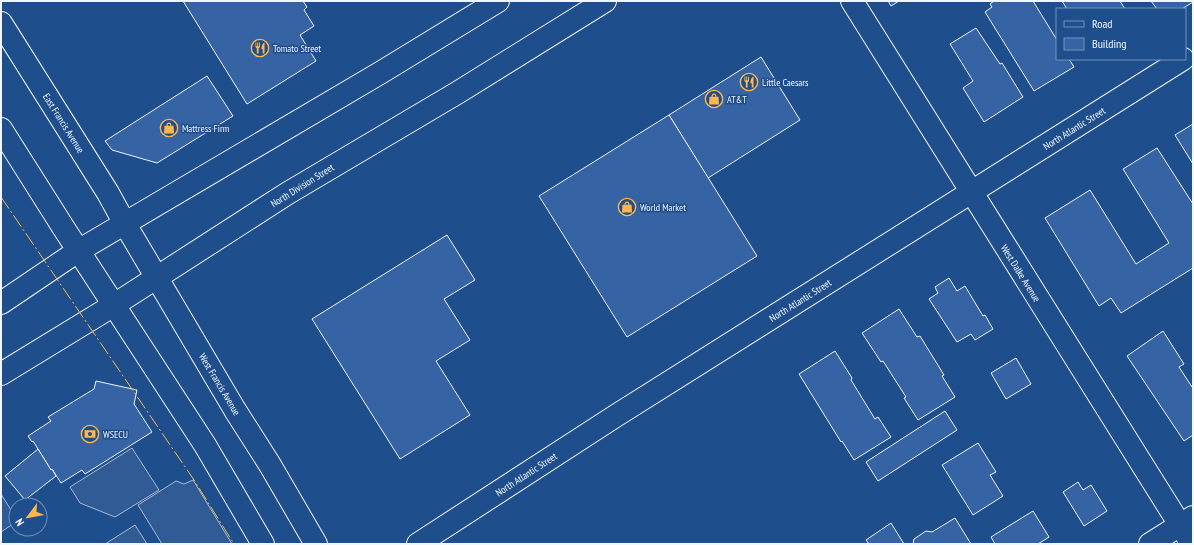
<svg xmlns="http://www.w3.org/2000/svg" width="1194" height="545" font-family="'PT Sans Narrow',sans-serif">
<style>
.parking{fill:#305b95;stroke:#a8bbd7}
.building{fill:#3563a3;stroke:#f2f6ff}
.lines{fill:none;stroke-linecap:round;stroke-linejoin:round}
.minor-casing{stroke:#f2f6ff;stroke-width:24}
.primary-casing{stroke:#f2f6ff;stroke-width:24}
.minor{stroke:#1f4e8c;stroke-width:22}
.primary{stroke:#1f4e8c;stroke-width:22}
.power{stroke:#ffb74d;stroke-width:1;stroke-dasharray:14 3 2 3;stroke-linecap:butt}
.labels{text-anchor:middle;stroke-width:3;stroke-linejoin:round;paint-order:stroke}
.poi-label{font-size:10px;fill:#f2f6ff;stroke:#1f4e8c;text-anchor:start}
.street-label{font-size:10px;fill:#f2f6ff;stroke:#1f4e8c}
</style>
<rect width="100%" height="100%" fill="#1f4e8c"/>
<g class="parking">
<path d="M132,448L159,490L115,517L80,503L70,487Z"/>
<path d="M193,480L232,544H162L138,505L176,481L184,484Z"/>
<path d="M1,494L16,518V522L1,532Z"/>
<path d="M135,525L147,544H105Z"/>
</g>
<g class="building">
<path d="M183,1H303L307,7L304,10L314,26L300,35L316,61L247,104Z"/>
<path d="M888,1H899L891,6Z"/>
<path d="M994,1H1033L1057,40V59H1069L1074,67L1034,91L985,12L992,7L990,4Z"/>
<path d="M1062,1H1120L1125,9H1067Z"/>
<path d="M1151,1H1193V2L1182,9H1157Z"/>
<path d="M976,28L1000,64L1002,63L1023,97L984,122L963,88L973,81L950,44Z"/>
<path d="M761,57L800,120L708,178L669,115Z"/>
<path d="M207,76L233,116L157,163L112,150L105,141Z"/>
<path d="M669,115L757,256L627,337L539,196Z"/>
<path d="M1193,124V164L1175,135Z"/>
<path d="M1157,148L1193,204V268L1121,313L1111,298L1099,306L1045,218L1090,190L1136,264L1169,243L1123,169Z"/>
<path d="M447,235L475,280L444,299L470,340L436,361L470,415L400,459L312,319Z"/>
<path d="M949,278L957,291L965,286L983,316L985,315L993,329L975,340L971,334L957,342L929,299L938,293L935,287Z"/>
<path d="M899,309L917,337L920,336L944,375L942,376L955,397L918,420L904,398L906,397L883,361L881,362L862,333Z"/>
<path d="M1163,331L1184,364L1179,367L1192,387L1193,386V435L1184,441L1127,356Z"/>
<path d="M835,351L852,378L851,380L875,419L878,417L891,437L854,460L842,441L841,442L799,374Z"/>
<path d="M1016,358L1031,384L1006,399L991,373Z"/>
<path d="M96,381L137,390L134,404L152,432L85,474L82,470L61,483L52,469L51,470L33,441L32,442L28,436L51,421L48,417L94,389Z"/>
<path d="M945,411L957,430L878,481L866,462Z"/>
<path d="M978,443L996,472L990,475L1003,496L973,515L942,465Z"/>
<path d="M38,449L51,470L52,469L56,476L25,500L5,476Z"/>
<path d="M1078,482L1083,490L1091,485L1107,511L1084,526L1063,492Z"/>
<path d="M1033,511L1049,537L1038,544H995L991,537Z"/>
<path d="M955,518L971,544H913L914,539L926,531L932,532Z"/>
<path d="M891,523L904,544H869L866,540Z"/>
</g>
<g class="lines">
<defs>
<g id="minor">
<path d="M852,1L1192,544"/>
<path d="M418,544L617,415L1183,59"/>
<path d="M1150,544L1193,517"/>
</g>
<g id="primary">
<path d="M1,23L108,193L125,224L235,410L270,465L316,544"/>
<path d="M1,129L63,227L205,445L263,544"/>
<path d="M1,303L78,251L380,73L498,1"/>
<path d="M1,374L114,305L288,193L457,93L605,1"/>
</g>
</defs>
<use href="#minor" class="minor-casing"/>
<use href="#primary" class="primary-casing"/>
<use href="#minor" class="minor"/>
<use href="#primary" class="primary"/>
<path class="power" d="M1,197L194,480L234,544"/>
</g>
<defs>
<symbol id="restaurant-ring" viewBox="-11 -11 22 22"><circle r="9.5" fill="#1f4e8c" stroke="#ffb74d" stroke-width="1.5"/><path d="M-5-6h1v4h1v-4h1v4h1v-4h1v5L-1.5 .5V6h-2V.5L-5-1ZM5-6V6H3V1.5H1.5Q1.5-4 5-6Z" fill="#ffb74d"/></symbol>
<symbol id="shop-ring" viewBox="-11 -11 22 22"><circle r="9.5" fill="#1f4e8c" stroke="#ffb74d" stroke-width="1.5"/><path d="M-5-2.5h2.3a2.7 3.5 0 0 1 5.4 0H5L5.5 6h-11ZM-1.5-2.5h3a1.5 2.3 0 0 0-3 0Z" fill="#ffb74d"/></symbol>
<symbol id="bank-ring" viewBox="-11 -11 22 22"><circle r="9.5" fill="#1f4e8c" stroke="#ffb74d" stroke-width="1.5"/><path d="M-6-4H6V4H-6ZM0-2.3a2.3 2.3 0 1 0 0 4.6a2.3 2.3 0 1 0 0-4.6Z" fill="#ffb74d"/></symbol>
</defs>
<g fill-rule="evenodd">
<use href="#restaurant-ring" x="250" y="38" width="20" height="20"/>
<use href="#restaurant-ring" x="739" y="72" width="20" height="20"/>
<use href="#shop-ring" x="704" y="89" width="20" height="20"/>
<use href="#shop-ring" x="159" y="118" width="20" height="20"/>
<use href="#shop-ring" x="617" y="197" width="20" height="20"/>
<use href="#bank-ring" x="80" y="424" width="20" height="20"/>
</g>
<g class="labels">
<g class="poi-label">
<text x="273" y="52">Tomato Street</text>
<text x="762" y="86">Little Caesars</text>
<text x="727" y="103">AT&amp;T</text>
<text x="182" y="132">Mattress Firm</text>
<text x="640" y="211">World Market</text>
<text x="103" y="438">WSECU</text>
</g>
<g class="street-label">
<text transform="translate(64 123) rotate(58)" y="4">East Francis Avenue</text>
<text transform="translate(1074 128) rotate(-32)" y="4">North Atlantic Street</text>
<text transform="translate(302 185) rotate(-32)" y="4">North Division Street</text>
<text transform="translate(1021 273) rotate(58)" y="4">West Dalke Avenue</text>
<text transform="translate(800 300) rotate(-32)" y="4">North Atlantic Street</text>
<text transform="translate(220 384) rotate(59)" y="4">West Francis Avenue</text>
<text transform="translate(526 474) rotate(-33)" y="4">North Atlantic Street</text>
</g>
</g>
<rect width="1194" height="545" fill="none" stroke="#f2f6ff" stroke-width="4"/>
<rect x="1056" y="8" width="130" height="52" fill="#1f4e8c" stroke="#7391ba"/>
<rect x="1064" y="21" width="20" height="6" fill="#1f4e8c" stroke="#7391ba"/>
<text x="1092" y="28" font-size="12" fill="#f2f6ff">Road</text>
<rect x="1064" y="38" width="20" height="12" fill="#3563a3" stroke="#7391ba"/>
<text x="1092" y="48" font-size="12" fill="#f2f6ff">Building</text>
<g transform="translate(28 517) rotate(238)"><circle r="19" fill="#1f4e8c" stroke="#7391ba"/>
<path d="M0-3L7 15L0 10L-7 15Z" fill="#ffb74d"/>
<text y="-6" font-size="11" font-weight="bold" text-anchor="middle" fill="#f2f6ff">N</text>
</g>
</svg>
